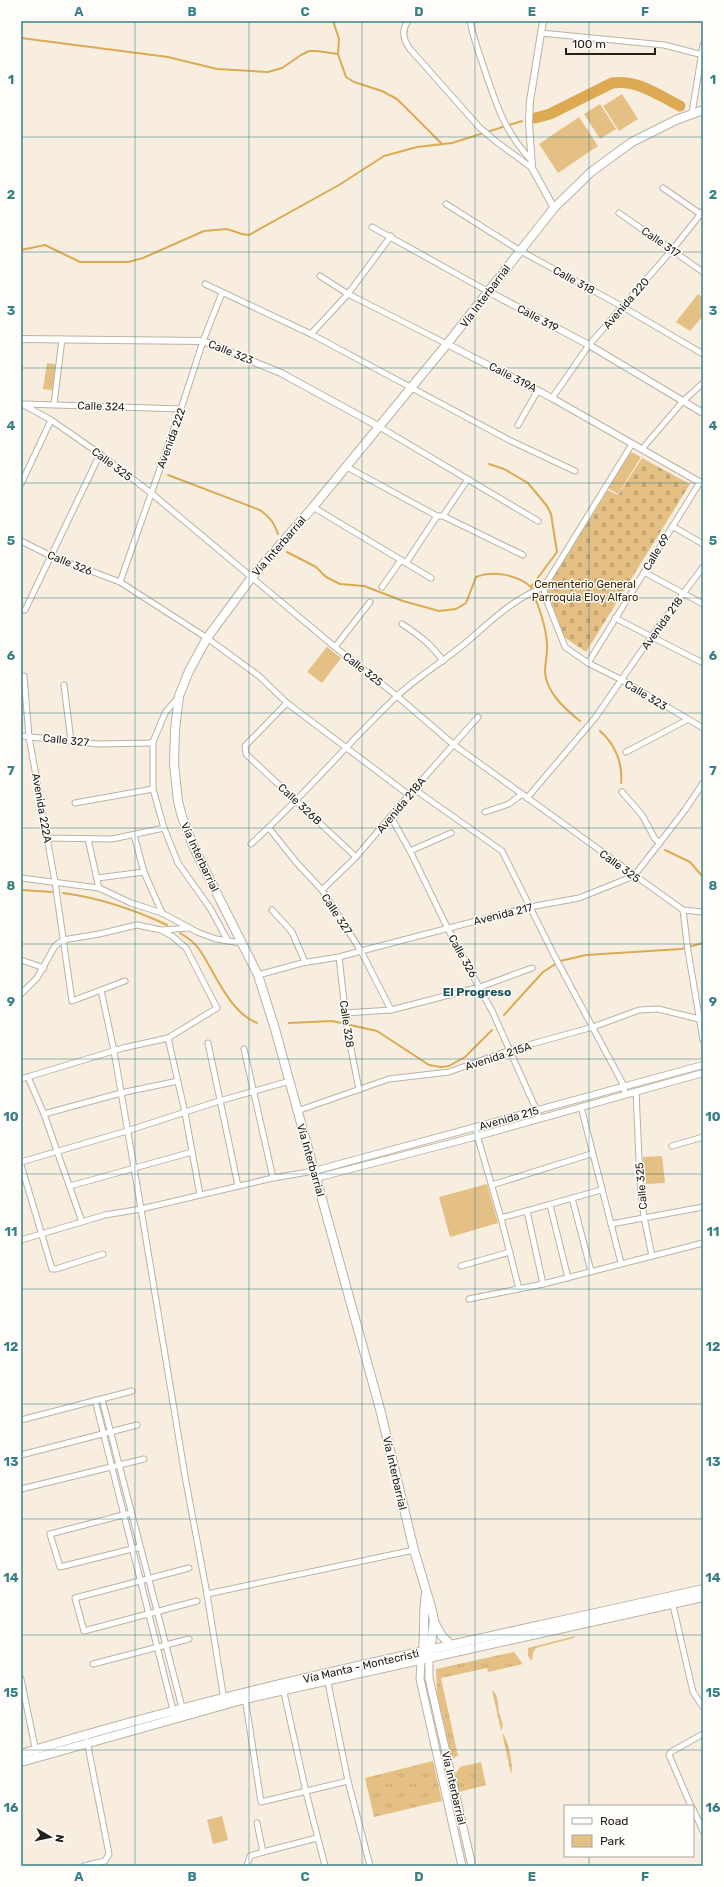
<svg xmlns="http://www.w3.org/2000/svg" width="724" height="1887" font-family="Rubik,sans-serif">
<style>
.grass{fill:url(#grass-tufts)}
.cemetery{fill:url(#cemetery-stones)}
.park{fill:#e5c084}
.lines{fill:none;stroke-linecap:round;stroke-linejoin:round}
.stream{stroke:#dcaa52;stroke-width:2}
.river{stroke:#dcaa52;stroke-width:11}
.minor-casing{stroke:#bbb2a3;stroke-width:7}
.tertiary-casing{stroke:#bbb2a3;stroke-width:8}
.secondary-casing{stroke:#bbb2a3;stroke-width:9}
.primary-casing{stroke:#bbb2a3;stroke-width:10}
.minor{stroke:#fff;stroke-width:5}
.tertiary{stroke:#fff;stroke-width:6}
.secondary{stroke:#fff;stroke-width:7}
.primary{stroke:#fff;stroke-width:8}
.grid{fill:none;stroke:#388087;stroke-width:1;stroke-opacity:0.55}
.labels{text-anchor:middle;stroke-width:3;stroke-linejoin:round;paint-order:stroke}
.street-label{font-size:11px;fill:#23201a;stroke:#fffdfa}
.park-label{font-size:11px;fill:#3b2700;stroke:#fffdfa}
.neighbourhood-label{font-size:12px;font-weight:bold;fill:#185459;stroke:#fffdfa}
.neatline{fill:none;stroke:#388087;stroke-width:1.5}
.grid-label{font-size:13px;text-anchor:middle;font-weight:bold;fill:#388087}
</style>
<defs>
<pattern id="grass-tufts" width="24" height="20" patternUnits="userSpaceOnUse"><rect width="24" height="20" fill="#e5c084"/><path d="M3 7l-1-3M5 7V3M7 7l1-3M15 17l-1-3M17 17v-4M19 17l1-3" fill="none" stroke="#c4a571"/></pattern>
<pattern id="cemetery-stones" width="16" height="16" patternUnits="userSpaceOnUse"><rect width="16" height="16" fill="#e5c084"/><path d="M2 7V4a2 2 0 0 1 4 0v3zM10 15v-3a2 2 0 0 1 4 0v3z" fill="#c4a571"/></pattern>
</defs>
<rect width="100%" height="100%" fill="#f8eedf"/>
<g class="grass">
<path d="M575,1636L574,1638L536,1648L533,1653L532,1661L528,1656V1648Z"/>
<path d="M514,1652L523,1664L488,1672L487,1668L441,1678L458,1756L455,1757V1759L451,1755L437,1693L436,1669Z"/>
<path d="M492,1690C499,1696 498,1704 499,1713C501,1720 505,1724 501,1731Z"/>
<path d="M502,1733C508,1737 514,1768 511,1774Z"/>
<path d="M433,1761L442,1801L374,1817L365,1778Z"/>
<path d="M481,1762L486,1785L459,1792L455,1775L460,1767Z"/>
</g>
<path class="cemetery" d="M642,458L690,484L586,652L564,637L547,594L551,580L608,490L618,495Z"/>
<g class="park">
<path d="M622,94L638,119L619,131L603,106Z"/>
<path d="M600,104L616,129L600,139L584,114Z"/>
<path d="M579,117L598,146L558,173L539,144Z"/>
<path d="M698,294L703,298V316L690,331L676,322Z"/>
<path d="M47,363L62,365L59,391L43,389Z"/>
<path d="M629,451L641,457L618,494L606,487Z"/>
<path d="M327,647L341,658L322,683L307,672Z"/>
<path d="M662,1156L665,1183L646,1184L643,1157Z"/>
<path d="M487,1184L498,1223L450,1237L439,1197Z"/>
<path d="M222,1816L228,1840L213,1844L207,1820Z"/>
</g>
<g class="lines">
<g class="stream">
<path d="M333,21L339,39L338,54L346,77L354,82L382,91L397,99L442,144"/>
<path d="M21,38L168,57L217,69L268,72L282,68L301,55L309,51H317L338,54"/>
<path d="M21,250L45,245L80,262H128L143,258L204,231L227,229L242,234L249,235L339,185L384,156L417,147L452,143L522,121"/>
<path d="M489,464L504,469L528,483L547,506L551,514L557,552L531,587"/>
<path d="M168,475L260,510C270,517 274,523 278,534"/>
<path d="M287,552L316,567L326,577L340,584L364,586L403,601L439,611L456,609L466,603L476,577C493,570 518,575 531,587C538,605 546,625 547,644C548,653 545,662 545,672C546,692 565,709 580,721"/>
<path d="M600,731C615,744 623,763 621,783"/>
<path d="M665,850L690,862L703,877"/>
<path d="M21,890L52,892"/>
<path d="M63,893C100,898 133,909 167,925"/>
<path d="M180,933C187,937 194,942 199,949C215,972 229,1012 257,1023"/>
<path d="M504,1015L543,972L560,961L586,955L681,949L703,943"/>
<path d="M289,1023L332,1021L377,1031L429,1065L441,1067L449,1066L465,1057L492,1030"/>
</g>
<path class="river" d="M535,118L550,114L612,83C637,79 658,95 680,106"/>
<defs>
<g id="minor">
<path d="M408,21C401,31 403,40 410,49L480,128L498,143L532,168"/>
<path d="M470,21C473,37 479,53 484,68C496,104 505,133 532,161"/>
<path d="M541,33L664,45L703,55"/>
<path d="M692,113L703,45"/>
<path d="M663,188L702,215"/>
<path d="M446,204L519,250L623,307L703,354"/>
<path d="M619,213L703,272"/>
<path d="M372,227L489,292"/>
<path d="M320,276L348,294L447,344"/>
<path d="M205,284L311,334L511,441L575,471"/>
<path d="M311,334L348,294L391,236"/>
<path d="M552,398L589,345L672,250L703,211"/>
<path d="M22,404L51,420L100,454L151,493L335,647L397,696L454,745L683,910L688,951L703,1040"/>
<path d="M24,404L181,409"/>
<path d="M54,404L62,339"/>
<path d="M518,425L538,390"/>
<path d="M378,426L538,521"/>
<path d="M632,444L544,587L545,596L565,647L588,663L622,680L703,728"/>
<path d="M642,449L683,401L703,383"/>
<path d="M345,466L437,516H443L523,555"/>
<path d="M21,484L51,420"/>
<path d="M313,507L431,578"/>
<path d="M443,516L468,479"/>
<path d="M672,526L703,544"/>
<path d="M21,541L51,556L120,582L207,638L259,676L287,703L409,795"/>
<path d="M406,563L437,516"/>
<path d="M644,572L703,604"/>
<path d="M120,582L181,409L203,341L222,293"/>
<path d="M382,587L401,560"/>
<path d="M25,610L100,454"/>
<path d="M615,618L703,663"/>
<path d="M402,624C420,636 430,643 443,661"/>
<path d="M335,647L370,602"/>
<path d="M588,663L700,482"/>
<path d="M24,676L29,737L55,882L72,1001L125,981"/>
<path d="M64,685L71,741"/>
<path d="M287,703L245,746L246,754L356,857"/>
<path d="M21,736L98,744L149,743L153,742L165,713L179,696"/>
<path d="M153,742V789L164,828L178,863L210,908L228,941"/>
<path d="M626,752L687,720"/>
<path d="M414,789L502,851L555,957L624,1086L625,1095"/>
<path d="M622,792L642,815L655,839L660,843"/>
<path d="M527,798L595,718L651,637L703,567"/>
<path d="M75,803L153,789"/>
<path d="M485,812L509,804L522,794"/>
<path d="M391,817L410,851L448,929L493,1013L540,1118"/>
<path d="M269,828L296,862L322,890L361,951L391,1010"/>
<path d="M134,835L144,872L162,913"/>
<path d="M47,838L112,839L164,828"/>
<path d="M88,839L99,888"/>
<path d="M251,844C302,798 346,745 396,697C416,678 441,663 463,645C488,624 512,599 544,587"/>
<path d="M410,851L451,833"/>
<path d="M21,878L99,888L131,903L162,913L197,932L216,939L241,943"/>
<path d="M97,878L144,872"/>
<path d="M322,890L356,857L414,789L478,717"/>
<path d="M272,910L292,932L305,962"/>
<path d="M683,910L703,912"/>
<path d="M162,930L189,928"/>
<path d="M339,957L347,1028L359,1090"/>
<path d="M21,960L44,968"/>
<path d="M258,975L302,963L339,957L361,951L530,907L579,898L634,876L685,810L703,783"/>
<path d="M101,990L114,1051L141,1209L186,1482L207,1594L224,1700"/>
<path d="M21,994L37,978L55,946L63,940L99,934L137,925L161,930L172,936L186,948L217,1008L168,1038L123,1048L21,1079"/>
<path d="M345,1013L391,1010L480,987L532,968"/>
<path d="M168,1038L185,1113L200,1195"/>
<path d="M208,1043L238,1186"/>
<path d="M244,1049L273,1178"/>
<path d="M28,1077L44,1114"/>
<path d="M636,1091L640,1182L644,1217L652,1256"/>
<path d="M581,1107L621,1263"/>
<path d="M297,1111L389,1079L449,1072L510,1050L593,1027L639,1010L658,1009L699,1019"/>
<path d="M475,1128L501,1218L519,1289"/>
<path d="M672,1146L703,1137"/>
<path d="M21,1162L127,1131L219,1101L290,1081"/>
<path d="M21,1165L52,1269H56L103,1254"/>
<path d="M492,1185L591,1154"/>
<path d="M70,1186L192,1152"/>
<path d="M572,1198L591,1271"/>
<path d="M550,1205L568,1278"/>
<path d="M527,1211L543,1284"/>
<path d="M501,1218L601,1190"/>
<path d="M82,1222L44,1114L121,1093L178,1081"/>
<path d="M611,1224L703,1207"/>
<path d="M21,1240L105,1215L141,1209L273,1178L314,1171"/>
<path d="M461,1266L510,1252"/>
<path d="M469,1299L543,1284L703,1243"/>
<path d="M102,1399L183,1711"/>
<path d="M95,1400L174,1714"/>
<path d="M21,1420L132,1391"/>
<path d="M21,1455L137,1425"/>
<path d="M21,1489L144,1459"/>
<path d="M131,1513L50,1534L60,1567L140,1547"/>
<path d="M189,1568L75,1598L84,1631L197,1601"/>
<path d="M207,1594L414,1550"/>
<path d="M672,1601L693,1692L703,1707"/>
<path d="M93,1664L189,1639"/>
<path d="M327,1678L348,1781L370,1866"/>
<path d="M21,1679L36,1752"/>
<path d="M283,1688L306,1792L325,1866"/>
<path d="M245,1697L261,1802L348,1781"/>
<path d="M691,1806L669,1755L671,1752L703,1734"/>
<path d="M693,1809L703,1831"/>
<path d="M257,1823L263,1852"/>
<path d="M84,1866L105,1861L109,1854L87,1741"/>
<path d="M247,1866L250,1856L263,1852L317,1838"/>
</g>
<g id="tertiary">
<path d="M543,21L530,101L529,122L532,168L554,208"/>
<path d="M489,292L589,345L703,413"/>
<path d="M21,339L203,341L281,373L378,426"/>
<path d="M447,344L552,398L703,484"/>
<path d="M314,1171L703,1065"/>
<path d="M316,1178L478,1136L703,1073"/>
</g>
<g id="secondary">
<path d="M429,1659V1678L472,1866"/>
<path d="M421,1661L420,1679L462,1866"/>
</g>
<g id="primary">
<path d="M434,1622L442,1636L451,1645"/>
<path d="M422,1656C426,1636 422,1615 426,1594"/>
<path d="M429,1659L434,1620L431,1607L414,1550L380,1409L275,1029L258,975L194,848L182,817L178,801L174,764L175,730L179,696L189,671L207,638L252,577L313,507L447,344L554,208L591,172L632,142L676,120L703,110"/>
<path d="M21,1754C245,1685 475,1641 703,1589"/>
<path d="M21,1762L245,1699L703,1597"/>
</g>
</defs>
<use href="#minor" class="minor-casing"/>
<use href="#tertiary" class="tertiary-casing"/>
<use href="#secondary" class="secondary-casing"/>
<use href="#primary" class="primary-casing"/>
<use href="#minor" class="minor"/>
<use href="#tertiary" class="tertiary"/>
<use href="#secondary" class="secondary"/>
<use href="#primary" class="primary"/>
</g>
<path class="grid" d="M135,21V1866M249,21V1866M362,21V1866M475,21V1866M589,21V1806M21,137H703M21,252H703M21,368H703M21,483H703M21,598H703M21,713H703M21,828H703M21,944H703M21,1059H703M21,1174H703M21,1289H703M21,1404H703M21,1519H703M21,1635H703M21,1750H703M589,1856V1866"/>
<g class="labels">
<g class="street-label">
<text transform="translate(661 242) rotate(35)" y="4">Calle 317</text>
<text transform="translate(574 280) rotate(29)" y="4">Calle 318</text>
<text transform="translate(485 296) rotate(-53)" y="4">Vía Interbarrial</text>
<text transform="translate(626 303) rotate(-49)" y="4">Avenida 220</text>
<text transform="translate(538 318) rotate(28)" y="4">Calle 319</text>
<text transform="translate(231 352) rotate(22)" y="4">Calle 323</text>
<text transform="translate(513 377) rotate(27)" y="4">Calle 319A</text>
<text transform="translate(101 406) rotate(2)" y="4">Calle 324</text>
<text transform="translate(171 438) rotate(-70)" y="4">Avenida 222</text>
<text transform="translate(112 464) rotate(37)" y="4">Calle 325</text>
<text transform="translate(279 546) rotate(-49)" y="4">Vía Interbarrial</text>
<text transform="translate(656 552) rotate(-59)" y="4">Calle 69</text>
<text transform="translate(70 563) rotate(22)" y="4">Calle 326</text>
<text transform="translate(662 623) rotate(-54)" y="4">Avenida 218</text>
<text transform="translate(363 669) rotate(38)" y="4">Calle 325</text>
<text transform="translate(646 695) rotate(31)" y="4">Calle 323</text>
<text transform="translate(66 740) rotate(6)" y="4">Calle 327</text>
<text transform="translate(300 804) rotate(43)" y="4">Calle 326B</text>
<text transform="translate(401 805) rotate(-50)" y="4">Avenida 218A</text>
<text transform="translate(42 808) rotate(80)" y="4">Avenida 222A</text>
<text transform="translate(200 857) rotate(65)" y="4">Vía Interbarrial</text>
<text transform="translate(620 866) rotate(36)" y="4">Calle 325</text>
<text transform="translate(337 914) rotate(57)" y="4">Calle 327</text>
<text transform="translate(503 914) rotate(-14)" y="4">Avenida 217</text>
<text transform="translate(463 956) rotate(61)" y="4">Calle 326</text>
<text transform="translate(347 1024) rotate(82)" y="4">Calle 328</text>
<text transform="translate(498 1056) rotate(-18)" y="4">Avenida 215A</text>
<text transform="translate(509 1118) rotate(-16)" y="4">Avenida 215</text>
<text transform="translate(311 1160) rotate(74)" y="4">Vía Interbarrial</text>
<text transform="translate(641 1186) rotate(-95)" y="4">Calle 325</text>
<text transform="translate(395 1473) rotate(77)" y="4">Vía Interbarrial</text>
<text transform="translate(361 1666) rotate(-13)" y="4">Vía Manta - Montecristi</text>
<text transform="translate(454 1788) rotate(77)" y="4">Vía Interbarrial</text>
</g>
<g class="park-label">
<text x="585" y="588">Cementerio General<tspan x="585" dy="13">Parroquia Eloy Alfaro</tspan></text>
</g>
<g class="neighbourhood-label">
<text x="477" y="996">El Progreso</text>
</g>
</g>
<rect width="724" height="1887" fill="none" stroke="#fffdfa" stroke-width="44"/>
<rect x="564" y="1805" width="130" height="52" fill="#fffdfa" stroke="#a7a5a0"/>
<rect x="572" y="1818" width="20" height="6" fill="#ffffff" stroke="#a7a5a0"/>
<text x="600" y="1825" font-size="12" fill="#23201a">Road</text>
<rect x="572" y="1835" width="20" height="12" fill="#e5c084" stroke="#a7a5a0"/>
<text x="600" y="1845" font-size="12" fill="#23201a">Park</text>
<g transform="translate(50 1837) rotate(99)" stroke="#fffdfa" stroke-width="3" paint-order="stroke">
<path d="M0-3L7 15L0 10L-7 15Z" fill="#23201a"/>
<text y="-6" font-size="11" font-weight="bold" text-anchor="middle" fill="#23201a">N</text>
</g>
<path d="M566 48v6h89v-6" fill="none" stroke="#23201a" stroke-width="2"/>
<text x="572" y="48" font-size="12" fill="#23201a" stroke="#fffdfa" stroke-width="3" paint-order="stroke">100 m</text>
<rect x="22" y="22" width="680" height="1843" class="neatline"/>
<g class="grid-label">
<text x="79" y="16">A</text>
<text x="192" y="16">B</text>
<text x="305" y="16">C</text>
<text x="419" y="16">D</text>
<text x="532" y="16">E</text>
<text x="645" y="16">F</text>
<text x="11" y="84">1</text>
<text x="713" y="84">1</text>
<text x="11" y="199">2</text>
<text x="713" y="199">2</text>
<text x="11" y="315">3</text>
<text x="713" y="315">3</text>
<text x="11" y="430">4</text>
<text x="713" y="430">4</text>
<text x="11" y="545">5</text>
<text x="713" y="545">5</text>
<text x="11" y="660">6</text>
<text x="713" y="660">6</text>
<text x="11" y="775">7</text>
<text x="713" y="775">7</text>
<text x="11" y="890">8</text>
<text x="713" y="890">8</text>
<text x="11" y="1006">9</text>
<text x="713" y="1006">9</text>
<text x="11" y="1121">10</text>
<text x="713" y="1121">10</text>
<text x="11" y="1236">11</text>
<text x="713" y="1236">11</text>
<text x="11" y="1351">12</text>
<text x="713" y="1351">12</text>
<text x="11" y="1466">13</text>
<text x="713" y="1466">13</text>
<text x="11" y="1582">14</text>
<text x="713" y="1582">14</text>
<text x="11" y="1697">15</text>
<text x="713" y="1697">15</text>
<text x="11" y="1812">16</text>
<text x="713" y="1812">16</text>
<text x="79" y="1881">A</text>
<text x="192" y="1881">B</text>
<text x="305" y="1881">C</text>
<text x="419" y="1881">D</text>
<text x="532" y="1881">E</text>
<text x="645" y="1881">F</text>
</g>
</svg>
